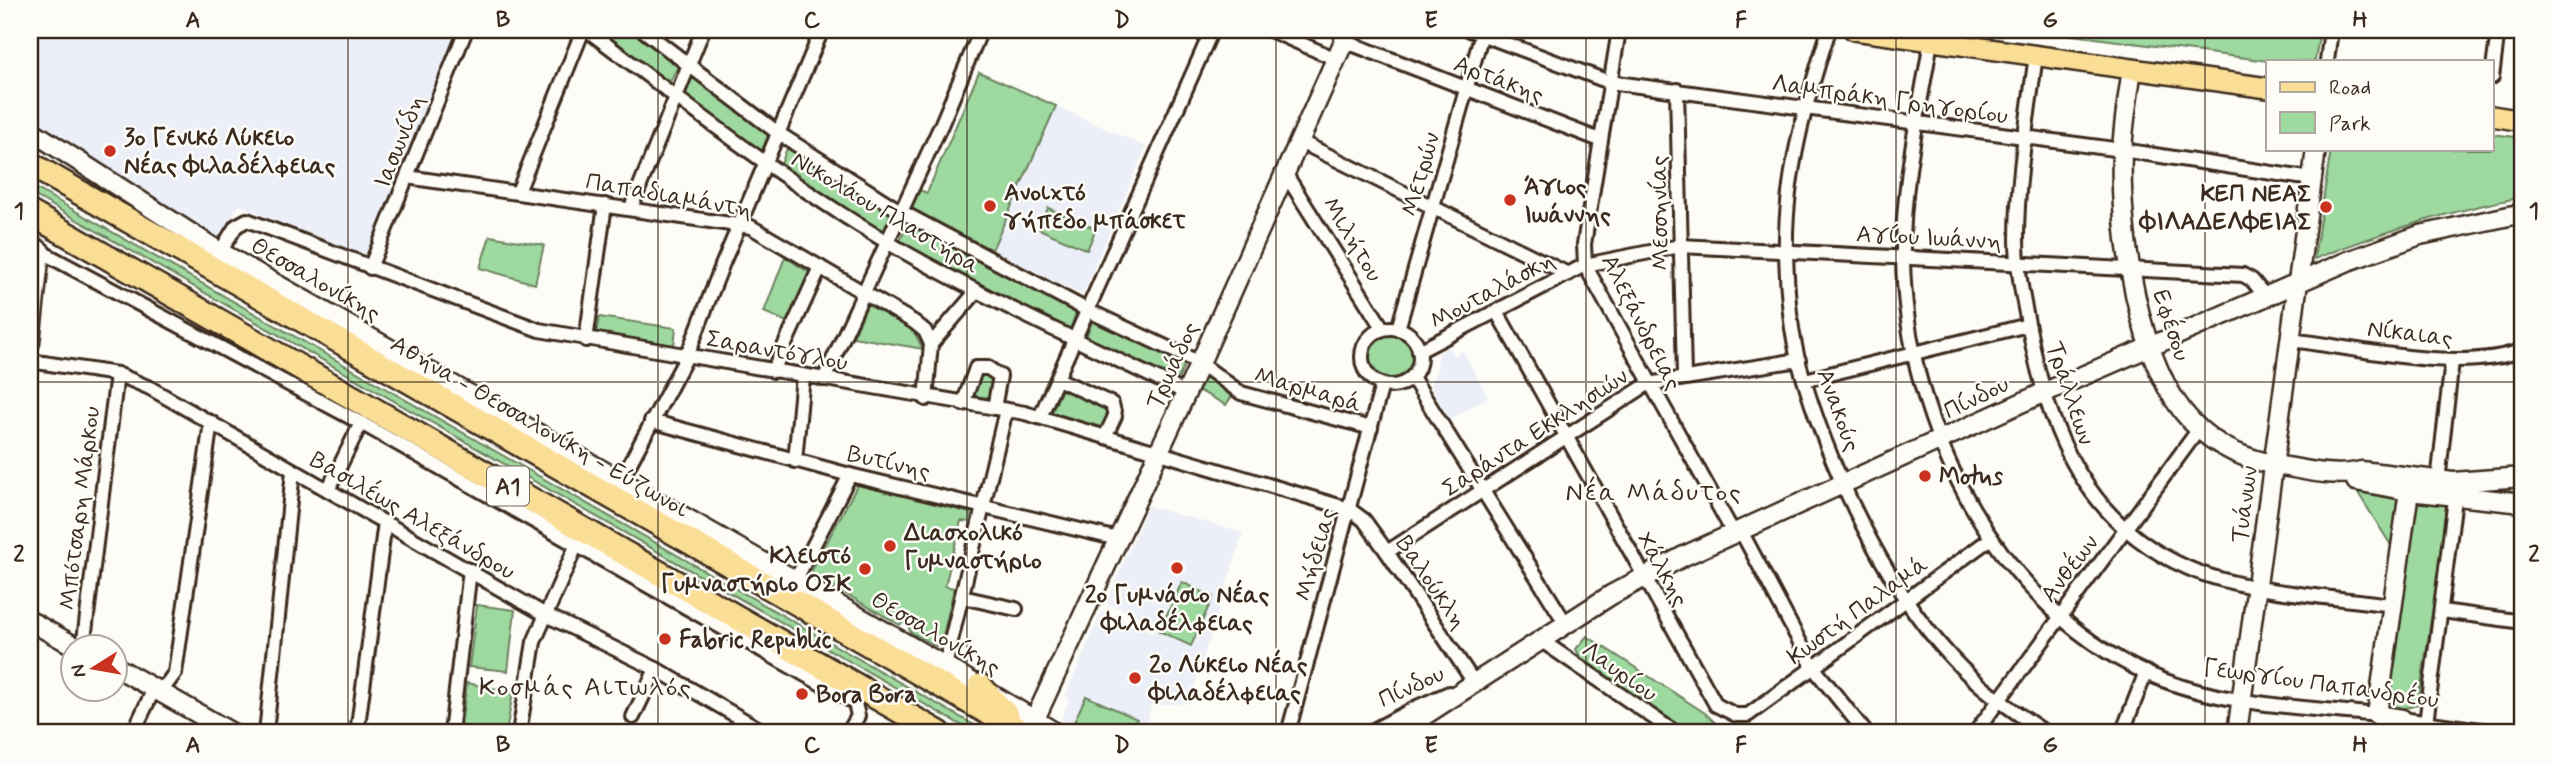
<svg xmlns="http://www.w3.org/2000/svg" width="2553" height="763" font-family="Mynerve,sans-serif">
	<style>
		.built { fill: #eceff7 }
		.green { fill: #9ed9a0; stroke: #6c825f; stroke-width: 2 }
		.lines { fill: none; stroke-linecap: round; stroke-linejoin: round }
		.street-casing { stroke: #3b2a1e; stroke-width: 18 }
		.secondary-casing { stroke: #3b2a1e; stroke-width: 23 }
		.primary-casing { stroke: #3b2a1e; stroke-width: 24 }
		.highway-casing { stroke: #3b2a1e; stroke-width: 28 }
		.street { stroke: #fdfcf7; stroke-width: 12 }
		.secondary { stroke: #fdfcf7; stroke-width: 18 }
		.primary { stroke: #fbde96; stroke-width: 19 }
		.highway { stroke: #fbde96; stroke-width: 23 }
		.grid { fill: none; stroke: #3b2a1e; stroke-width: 2; stroke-opacity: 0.55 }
		.poi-dot { fill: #c8321e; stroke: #fdfcf7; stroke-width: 2.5 }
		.labels { text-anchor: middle; stroke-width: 5; stroke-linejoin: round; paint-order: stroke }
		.shield { fill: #fdfcf7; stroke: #75695f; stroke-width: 2 }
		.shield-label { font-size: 23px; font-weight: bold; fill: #3b2a1e }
		.street-label { font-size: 24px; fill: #3b2a1e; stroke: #fdfcf7 }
		.poi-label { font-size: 24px; font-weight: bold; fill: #3b2a1e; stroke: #fdfcf7; text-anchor: start }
		.neighbourhood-label { font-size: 26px; letter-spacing: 2px; fill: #3b2a1e; stroke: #fdfcf7 }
		.neatline { fill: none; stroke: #3b2a1e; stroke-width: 2.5 }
		.grid-label { font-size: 23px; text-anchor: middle; font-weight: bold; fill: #3b2a1e }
	</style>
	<rect width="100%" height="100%" fill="#fdfcf7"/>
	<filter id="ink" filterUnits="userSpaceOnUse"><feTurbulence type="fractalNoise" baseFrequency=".0143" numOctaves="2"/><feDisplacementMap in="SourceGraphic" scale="14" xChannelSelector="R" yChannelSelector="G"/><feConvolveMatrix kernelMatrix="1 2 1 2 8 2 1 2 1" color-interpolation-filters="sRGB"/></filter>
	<g filter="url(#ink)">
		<g class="built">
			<polygon points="30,30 457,30 366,258 239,205 220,238 216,238 30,121"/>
			<polygon points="1056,106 1146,147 1082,295 992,250"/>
			<polygon points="1449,347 1454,356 1463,351 1488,397 1450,420 1430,386 1437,369 1438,353"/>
			<polygon points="1148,506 1243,533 1189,703 1150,706 1147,733 1078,733 1060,723 1069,699 1065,697 1102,611 1153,633 1157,624 1106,603"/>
		</g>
		<g class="green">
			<polygon points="598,30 632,30 678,66 669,84"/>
			<polygon points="2035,30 2034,30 2320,30 2315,61 2268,61"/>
			<polygon points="979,72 1056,106 992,250 909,208 917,189 927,193"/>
			<polygon points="693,76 769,133 762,151 685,96"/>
			<path d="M2492,134L2523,138V197C2451,210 2382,232 2314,259L2331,149H2492Z"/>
			<polygon points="788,146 891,214 884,233 781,164"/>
			<polygon points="30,185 988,733 975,733 30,193"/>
			<polygon points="1048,208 1096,229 1087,250 1039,229"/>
			<polygon points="909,222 1076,313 1069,332 899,242"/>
			<polygon points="490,236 544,245 535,284 480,268"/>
			<polygon points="785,257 810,273 789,323 764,312"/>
			<polygon points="868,303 912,328 923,349 853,337"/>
			<polygon points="599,317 676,328 674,345 596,333"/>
			<polygon points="1094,318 1186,362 1177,382 1085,339"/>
			<circle cx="1391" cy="359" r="24"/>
			<polygon points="1205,372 1234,393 1226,405 1198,390"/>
			<polygon points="978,374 996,377 990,398 973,396"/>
			<polygon points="1063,387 1109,409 1104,429 1052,412"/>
			<polygon points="858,484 970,513 971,522 961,521 945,586 954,588 941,644 936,646 910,632 908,625 902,622 900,625 813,575 812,570"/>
			<polygon points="2355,488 2399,496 2392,547"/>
			<path d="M2421,499L2449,505L2418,704C2407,709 2398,710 2388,701L2413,502Z"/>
			<polygon points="1182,582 1213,597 1191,646 1159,631"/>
			<polygon points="477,605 515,610 508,671 469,667"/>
			<polygon points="1587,636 1705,713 1726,733 1689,733 1582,662 1576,649"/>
			<polygon points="467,683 513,692 506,733 460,733"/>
			<polygon points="1086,696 1137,719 1131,733 1092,733 1073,724"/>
		</g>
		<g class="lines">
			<defs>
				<g id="street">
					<path d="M587,30C685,103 781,180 887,242C983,298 1086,344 1186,393"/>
					<polyline points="643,30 778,133 900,211 1087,310 1200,363 1241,393 1371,428"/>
					<polyline points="1270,30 1336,59"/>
					<polyline points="1470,30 1609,82 2122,150 2312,179"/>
					<polyline points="1619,30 1584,244 1585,265 1734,534"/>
					<path d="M1829,30C1806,101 1784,177 1786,253C1787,288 1790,329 1799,363C1827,462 1881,581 1951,657C1979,688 2012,710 2046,733"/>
					<polyline points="1344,41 1600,140"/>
					<path d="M1931,41C1919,112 1902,185 1903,257C1905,425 1999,616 2163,680C2229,706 2306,707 2377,715"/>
					<path d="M2036,55C2028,116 2017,178 2017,239C2017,270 2023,299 2029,328C2048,431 2086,524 2188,568C2245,593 2329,596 2391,605"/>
					<polyline points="2327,61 2331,30"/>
					<polyline points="2492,77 2498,30"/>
					<polyline points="1677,90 1684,376"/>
					<polyline points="1299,141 1568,274"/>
					<polyline points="1285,173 1383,329"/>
					<polyline points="407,177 751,227 914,322 925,331 931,344 977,291"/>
					<polyline points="518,192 583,30"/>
					<polyline points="631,208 703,30"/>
					<polyline points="40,251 361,423 855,703 858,716 848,733"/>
					<polyline points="220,252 236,226 247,220 539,330 1025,413 1349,509 1364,520 1387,552 1475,684 1469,686"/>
					<polyline points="370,268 466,30"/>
					<polyline points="1497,312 1716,705 1736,715 1748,715 1990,539"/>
					<circle cx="1391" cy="357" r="29"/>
					<polyline points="1398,329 1483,30"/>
					<polyline points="586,340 605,205"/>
					<path d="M2291,340C2359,348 2459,374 2523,350"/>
					<polyline points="1419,351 1585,265 1680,246 2243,275 2252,280 2265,296"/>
					<polyline points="30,361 117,374 150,388 544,614 656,669 766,733"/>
					<polyline points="773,371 820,267"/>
					<polyline points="1412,377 1566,624"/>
					<polyline points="824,379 942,123 981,30"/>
					<polyline points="1058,379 1112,404 1115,416 1105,437"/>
					<polyline points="1805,380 2028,325"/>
					<polyline points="926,399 931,344"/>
					<polyline points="963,404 976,368 988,368 1000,376 994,408"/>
					<polyline points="1040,417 1212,30"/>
					<polyline points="651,421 850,475 1118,539"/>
					<polyline points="795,461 803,376"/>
					<polyline points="621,480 687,356 723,263 822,30"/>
					<polyline points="2438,481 2452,361"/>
					<polyline points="328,490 361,423"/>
					<polyline points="1741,531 1813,667 1866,733"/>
					<polyline points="1387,552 1648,384 1799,360"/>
					<polyline points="795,581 850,475"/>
					<polyline points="962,597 1016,609"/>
					<polyline points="2442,611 2523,622"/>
					<polyline points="1542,641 1676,733"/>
					<polyline points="83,648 117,374"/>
					<polyline points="945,666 1006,410"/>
					<polyline points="633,717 656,669"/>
					<polyline points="2402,719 2502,733"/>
					<polyline points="2426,723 2456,491"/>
					<polyline points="133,733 153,691 166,685 175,673 211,422"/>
					<polyline points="266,733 293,471"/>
					<polyline points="357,733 385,522"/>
					<polyline points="451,733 470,570"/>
					<polyline points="519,733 534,642 577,544"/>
					<polyline points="1288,733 1382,385"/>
					<polyline points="1368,733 1417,707 1449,693"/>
					<polyline points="1975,733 2199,429"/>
					<polyline points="2122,733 2146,672"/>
				</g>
				<g id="secondary">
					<path d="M2132,69C2128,97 2123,125 2122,153C2119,230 2137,365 2192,422C2217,448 2247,460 2282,466C2306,470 2336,478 2361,471L2453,482L2523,477"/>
					<polyline points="30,130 220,252 945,666 1056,733"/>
					<polyline points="30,244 40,251 30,342"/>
					<polyline points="2356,481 2409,491 2523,503"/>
					<polyline points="30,621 78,648"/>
					<polyline points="116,667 232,733"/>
					<polyline points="1035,719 1200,363 1349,30"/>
					<polyline points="1397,733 1611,595 1684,556 2043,393 2348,261 2420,235 2523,213"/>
					<polyline points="2237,733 2316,149"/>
					<polyline points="2400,733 2402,719 2377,715 2409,491 2415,479"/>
				</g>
				<g id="primary">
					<polyline points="1854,30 2268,88"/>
					<polyline points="2492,116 2523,121"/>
				</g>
				<g id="highway">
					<polyline points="30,164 1024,733"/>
					<polyline points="30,213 939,733"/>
					<polyline points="980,686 1007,716"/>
				</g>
			</defs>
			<use href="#street" class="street-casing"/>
			<use href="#secondary" class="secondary-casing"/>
			<use href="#primary" class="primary-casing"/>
			<use href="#highway" class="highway-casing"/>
			<use href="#street" class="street"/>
			<use href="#secondary" class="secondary"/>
			<use href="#primary" class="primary"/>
			<use href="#highway" class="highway"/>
		</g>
	</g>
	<path class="grid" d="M348,30V733M658,30V733M967,30V733M1276,30V733M1586,30V733M1896,30V733M2205,30V733M30,382H2523"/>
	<g class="poi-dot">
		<circle cx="110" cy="151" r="7"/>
		<circle cx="1510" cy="200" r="7"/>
		<circle cx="990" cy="206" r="7"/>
		<circle cx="2326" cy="207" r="7"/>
		<circle cx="1925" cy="476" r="7"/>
		<circle cx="890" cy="546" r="7"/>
		<circle cx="1177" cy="568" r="7"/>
		<circle cx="865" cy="569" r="7"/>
		<circle cx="665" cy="639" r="7"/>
		<circle cx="1135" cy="678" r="7"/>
		<circle cx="802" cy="694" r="7"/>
	</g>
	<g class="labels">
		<rect class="shield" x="487" y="466.5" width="42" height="39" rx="5"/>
		<g class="shield-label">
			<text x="508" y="494">Α1</text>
		</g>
		<g class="street-label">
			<text transform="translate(1499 79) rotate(21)" y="8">Αρτάκης</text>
			<text transform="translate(1890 99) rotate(8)" y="8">Λαμπράκη Γρηγορίου</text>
			<text transform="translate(399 141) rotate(-68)" y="8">Ιασωνίδη</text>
			<text transform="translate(1420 174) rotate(-74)" y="8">Μετρών</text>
			<text transform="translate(669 195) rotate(10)" y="8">Παπαδιαμάντη</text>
			<text transform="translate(886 212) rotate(31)" y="8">Νικολάου Πλαστήρα</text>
			<text transform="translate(1659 213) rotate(-91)" y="8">Μεσσηνίας</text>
			<text transform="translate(1929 237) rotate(3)" y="8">Αγίου Ιωάννη</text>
			<text transform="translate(1353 239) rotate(59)" y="8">Μιλήτου</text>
			<text transform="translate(316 279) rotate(30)" y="8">Θεσσαλονίκης</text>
			<text transform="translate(1492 290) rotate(-28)" y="8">Μουταλάσκη</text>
			<text transform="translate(1642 322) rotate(63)" y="8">Αλεξάνδρειας</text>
			<text transform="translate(2172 325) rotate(72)" y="8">Εφέσου</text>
			<text transform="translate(2410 333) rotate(7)" y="8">Νίκαιας</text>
			<text transform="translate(777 350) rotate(10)" y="8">Σαραντόγλου</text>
			<text transform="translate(1172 365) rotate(-65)" y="8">Τρωάδος</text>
			<text transform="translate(1308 389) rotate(16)" y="8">Μαρμαρά</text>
			<text transform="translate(2071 393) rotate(72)" y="8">Τράλλεων</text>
			<text transform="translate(1976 397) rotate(-26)" y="8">Πίνδου</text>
			<text transform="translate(1839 410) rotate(70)" y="8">Ανακούς</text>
			<text transform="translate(540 426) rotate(30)" y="8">Αθήνα - Θεσσαλονίκη - Εύζωνοι</text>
			<text transform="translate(1535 432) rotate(-33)" y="8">Σαράντα Εκκλησιών</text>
			<text transform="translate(889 462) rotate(13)" y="8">Βυτίνης</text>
			<text transform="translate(2244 504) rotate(-82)" y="8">Τυάνων</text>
			<text transform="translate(79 508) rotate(-83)" y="8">Μπότσαρη Μάρκου</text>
			<text transform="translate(413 515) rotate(30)" y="8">Βασιλέως Αλεξάνδρου</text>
			<text transform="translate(1315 554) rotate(-74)" y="8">Μήδειας</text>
			<text transform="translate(2069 568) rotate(-52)" y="8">Ανθέων</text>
			<text transform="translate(1663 569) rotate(61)" y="8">Χάλκης</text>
			<text transform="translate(1432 582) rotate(56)" y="8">Βαλούκλη</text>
			<text transform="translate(1857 610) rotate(-36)" y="8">Κωστή Παλαμά</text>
			<text transform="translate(936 633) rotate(30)" y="8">Θεσσαλονίκης</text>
			<text transform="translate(1620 671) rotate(35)" y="8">Λαυρίου</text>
			<text transform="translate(2321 683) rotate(8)" y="8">Γεωργίου Παπανδρέου</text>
			<text transform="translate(1411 686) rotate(-25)" y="8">Πίνδου</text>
		</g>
		<g class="poi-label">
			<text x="124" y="145">3ο Γενικό Λύκειο<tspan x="124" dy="28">Νέας Φιλαδέλφειας</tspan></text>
			<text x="1524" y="194">Άγιος<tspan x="1524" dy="28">Ιωάννης</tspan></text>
			<text x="1004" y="200">Ανοιχτό<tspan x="1004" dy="28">γήπεδο μπάσκετ</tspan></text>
			<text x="2312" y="201" text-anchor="end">ΚΕΠ ΝΕΑΣ<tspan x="2312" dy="28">ΦΙΛΑΔΕΛΦΕΙΑΣ</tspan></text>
			<text x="1939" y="484">Motus</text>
			<text x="904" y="540">Διασχολικό<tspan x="904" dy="28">Γυμναστήριο</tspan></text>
			<text x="851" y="563" text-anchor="end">Κλειστό<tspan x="851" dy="28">Γυμναστήριο ΟΣΚ</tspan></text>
			<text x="1177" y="602" text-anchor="middle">2ο Γυμνάσιο Νέας<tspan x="1177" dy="28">Φιλαδέλφειας</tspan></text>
			<text x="679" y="647">Fabric Republic</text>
			<text x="1149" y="672">2ο Λύκειο Νέας<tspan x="1149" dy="28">Φιλαδέλφειας</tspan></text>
			<text x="816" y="702">Bora Bora</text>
		</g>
		<g class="neighbourhood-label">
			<text x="1654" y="500">Νέα Μάδυτος</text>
			<text x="586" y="695">Κοσμάς Αιτωλός</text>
		</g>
	</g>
	<rect width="2553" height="763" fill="none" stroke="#fdfcf7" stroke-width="77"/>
	<rect x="2266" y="60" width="228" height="91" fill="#fdfcf7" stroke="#afa8a0" stroke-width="2"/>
	<rect x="2280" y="82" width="35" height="10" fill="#fbde96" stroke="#afa8a0" stroke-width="2"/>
	<text x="2329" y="94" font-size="21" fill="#3b2a1e">Road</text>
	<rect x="2280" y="112" width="35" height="21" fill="#9ed9a0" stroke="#afa8a0" stroke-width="2"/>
	<text x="2329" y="130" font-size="21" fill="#3b2a1e">Park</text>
	<g transform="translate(94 668) rotate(259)"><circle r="33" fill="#fdfcf7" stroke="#afa8a0" stroke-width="2"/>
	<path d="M0-5L12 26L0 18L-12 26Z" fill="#c8321e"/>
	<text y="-10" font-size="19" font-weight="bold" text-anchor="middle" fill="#3b2a1e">N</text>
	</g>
	<rect x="38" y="38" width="2476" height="686" class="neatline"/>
	<g class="grid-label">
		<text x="193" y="27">A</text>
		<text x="503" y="27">B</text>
		<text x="812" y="27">C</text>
		<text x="1122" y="27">D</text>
		<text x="1431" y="27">E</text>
		<text x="1741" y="27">F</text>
		<text x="2050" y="27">G</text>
		<text x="2360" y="27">H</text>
		<text x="19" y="218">1</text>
		<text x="2534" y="218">1</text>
		<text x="19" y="561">2</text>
		<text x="2534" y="561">2</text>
		<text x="193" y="752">A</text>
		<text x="503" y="752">B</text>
		<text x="812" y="752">C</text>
		<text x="1122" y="752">D</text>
		<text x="1431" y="752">E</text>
		<text x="1741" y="752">F</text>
		<text x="2050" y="752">G</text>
		<text x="2360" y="752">H</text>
	</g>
</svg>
